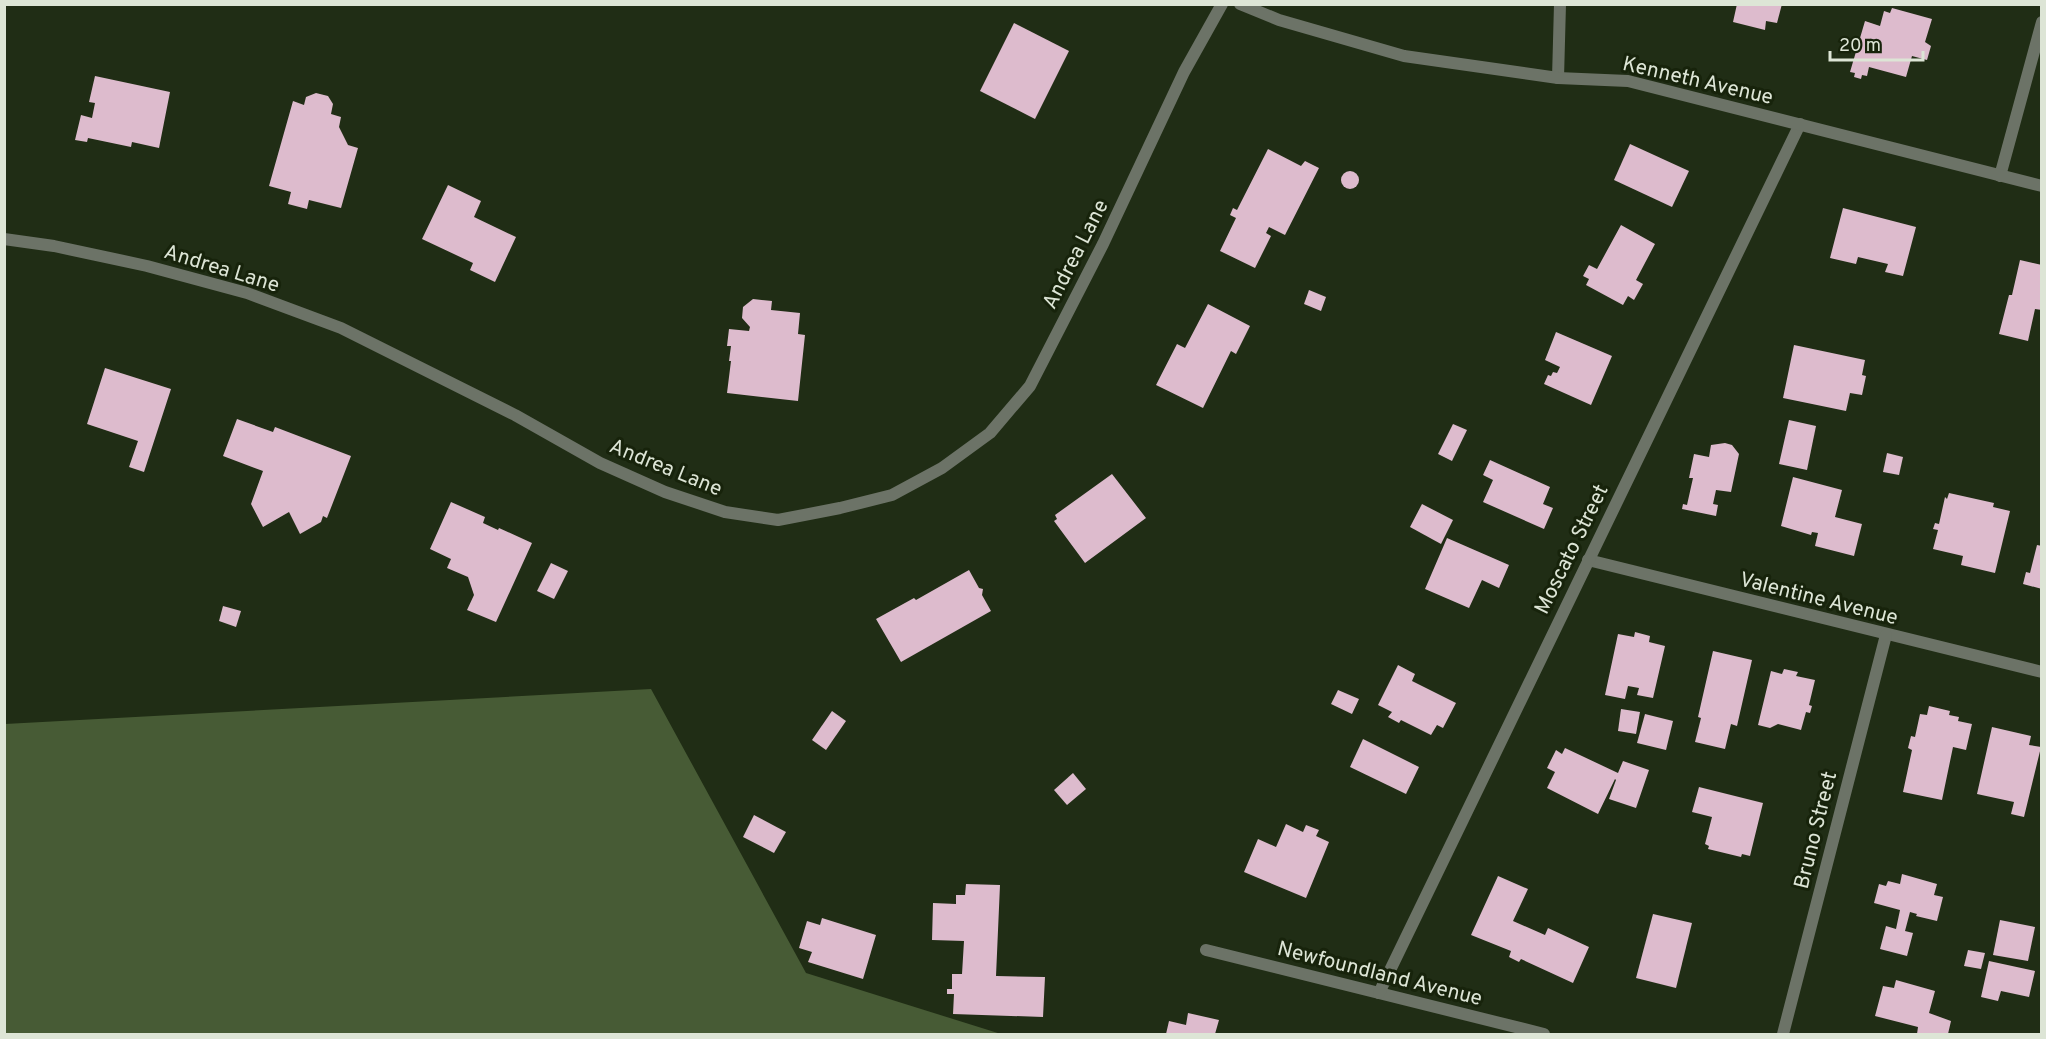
<svg xmlns="http://www.w3.org/2000/svg" width="2046" height="1039" font-family="Overpass,sans-serif">
	<style>
		.forest { fill: #475b35 }
		.building { fill: #ddbbcd }
		.lines { fill: none; stroke-linecap: round; stroke-linejoin: round }
		.service { stroke: #6c7367; stroke-width: 12 }
		.minor { stroke: #6c7367; stroke-width: 12 }
		.tertiary { stroke: #6c7367; stroke-width: 12 }
		.labels { text-anchor: middle; stroke-width: 6; stroke-linejoin: round; paint-order: stroke }
		.street-label { font-size: 21px; fill: #dde5d6; stroke: #17230b }
	</style>
	<rect width="100%" height="100%" fill="#202d15"/>
	<polygon class="forest" points="651,689 806,973 1001,1034 5,1034 5,724"/>
	<g class="building">
		<polygon points="1737,4 1782,4 1777,23 1766,21 1765,30 1733,22"/>
		<polygon points="1892,8 1932,19 1925,42 1931,46 1927,60 1912,56 1906,77 1869,67 1867,76 1862,75 1861,79 1854,77 1855,73 1850,72 1865,21 1880,26 1884,11 1890,13"/>
		<polygon points="1014,23 1069,51 1035,119 980,91"/>
		<polygon points="95,76 170,92 159,148 132,142 131,147 88,138 87,142 75,140 81,115 92,118 95,103 89,102"/>
		<polygon points="316,93 328,96 333,104 331,114 341,117 339,127 348,145 358,148 341,208 309,200 307,209 288,204 291,192 269,186 293,101 304,105 306,97"/>
		<polygon points="1630,144 1689,171 1672,207 1614,180"/>
		<polygon points="1268,149 1301,166 1305,161 1319,168 1285,235 1269,227 1266,233 1271,236 1255,268 1220,251 1236,218 1230,215 1233,208 1237,210"/>
		<circle cx="1350" cy="180" r="9"/>
		<polygon points="448,185 481,201 474,217 516,237 495,282 470,270 473,263 422,239"/>
		<polygon points="1843,208 1916,227 1903,276 1885,272 1888,264 1858,257 1856,264 1830,258"/>
		<polygon points="1621,225 1655,244 1636,280 1643,284 1634,300 1628,296 1623,305 1586,285 1589,279 1583,276 1589,265 1597,269"/>
		<polygon points="2020,260 2042,265 2042,310 2035,309 2028,341 1999,334 2009,295 2012,295"/>
		<polygon points="1309,290 1326,297 1321,311 1304,304"/>
		<polygon points="753,299 772,301 771,310 800,313 798,334 805,335 798,401 727,393 731,361 729,361 731,346 727,346 729,329 749,331 750,327 742,318 743,307"/>
		<polygon points="1208,304 1250,326 1236,354 1231,351 1203,408 1156,385 1177,344 1185,348"/>
		<polygon points="1556,332 1612,356 1591,405 1544,384 1548,375 1551,376 1553,372 1557,373 1560,367 1545,360"/>
		<polygon points="1794,345 1865,360 1862,375 1866,376 1862,395 1850,393 1846,411 1783,398"/>
		<polygon points="105,368 171,389 144,472 129,467 138,441 87,424"/>
		<polygon points="237,419 273,432 275,427 351,456 327,518 323,516 321,522 300,534 289,512 263,527 251,504 263,471 223,456"/>
		<polygon points="1789,420 1816,426 1807,470 1779,464"/>
		<polygon points="1453,424 1467,430 1452,461 1438,454"/>
		<polygon points="1725,443 1732,445 1739,454 1731,492 1716,490 1713,504 1718,505 1716,516 1682,509 1683,504 1687,505 1693,478 1689,478 1694,454 1709,457 1711,445"/>
		<polygon points="1887,453 1903,457 1899,475 1883,472"/>
		<polygon points="1490,460 1550,487 1543,504 1553,508 1544,529 1483,502 1493,480 1483,475"/>
		<polygon points="1112,474 1146,518 1085,563 1054,521 1057,519 1055,515"/>
		<polygon points="1793,477 1842,490 1835,517 1862,524 1854,556 1815,546 1818,533 1812,532 1811,535 1781,526"/>
		<polygon points="1949,493 1994,503 1993,507 2010,511 1995,573 1961,565 1963,556 1933,549 1938,530 1933,529 1935,523 1939,524 1945,497 1947,499"/>
		<polygon points="451,502 485,517 483,523 498,530 499,528 532,543 496,622 467,610 474,595 468,577 447,568 451,559 430,549"/>
		<polygon points="1422,504 1453,520 1441,544 1410,527"/>
		<polygon points="1447,538 1509,565 1499,588 1482,580 1469,608 1425,589"/>
		<polygon points="2037,545 2042,546 2042,589 2023,584 2026,572 2030,573"/>
		<polygon points="551,563 568,571 554,599 537,591"/>
		<polygon points="969,570 979,588 983,589 982,595 991,611 901,662 876,619 914,598 916,600"/>
		<polygon points="223,606 241,611 236,627 219,621"/>
		<polygon points="1635,632 1650,636 1649,642 1665,646 1653,698 1637,695 1639,688 1628,686 1625,699 1605,695 1618,634 1634,637"/>
		<polygon points="1713,651 1752,660 1737,726 1731,724 1725,749 1695,742 1701,718 1698,717"/>
		<polygon points="1398,665 1415,674 1412,681 1456,703 1443,728 1437,725 1431,735 1401,720 1399,723 1388,717 1392,712 1378,705"/>
		<polygon points="1784,669 1798,672 1796,676 1815,680 1809,705 1812,706 1810,713 1806,712 1801,730 1778,724 1770,728 1758,725 1771,671 1782,674"/>
		<polygon points="1338,690 1359,699 1352,714 1331,704"/>
		<polygon points="1929,706 1950,711 1949,715 1959,717 1958,721 1972,724 1966,750 1953,747 1942,800 1903,792 1912,750 1908,748 1911,736 1915,737 1920,714 1927,715"/>
		<polygon points="1621,709 1640,712 1636,734 1618,731"/>
		<polygon points="832,711 846,721 826,750 812,740"/>
		<polygon points="1645,714 1673,721 1666,750 1637,743"/>
		<polygon points="1992,727 2031,736 2029,745 2041,747 2024,817 2011,814 2014,802 1977,794"/>
		<polygon points="1363,739 1419,767 1406,794 1350,767"/>
		<polygon points="1565,748 1618,773 1623,761 1649,770 1636,808 1609,799 1616,780 1615,779 1598,814 1547,788 1555,772 1547,768 1556,750 1562,754"/>
		<polygon points="1073,773 1086,789 1067,805 1054,790"/>
		<polygon points="1699,787 1763,803 1750,856 1742,854 1741,857 1708,849 1709,846 1705,844 1712,817 1692,812"/>
		<polygon points="754,815 786,832 774,853 743,837"/>
		<polygon points="1286,824 1303,832 1306,825 1319,830 1316,836 1329,842 1306,898 1244,872 1258,839 1276,847"/>
		<polygon points="1902,874 1937,884 1934,895 1943,897 1937,921 1916,916 1917,914 1910,912 1905,931 1913,933 1907,956 1880,949 1886,926 1896,929 1900,910 1874,903 1879,884 1886,886 1888,881 1900,884"/>
		<polygon points="1498,876 1528,889 1513,921 1545,935 1548,928 1589,947 1573,983 1521,959 1519,962 1509,957 1511,951 1471,935"/>
		<polygon points="966,884 1000,885 996,976 1045,977 1043,1017 953,1014 954,994 947,994 947,989 952,989 952,974 962,974 964,941 932,940 933,903 956,904 956,895 965,895"/>
		<polygon points="1653,914 1692,923 1676,988 1636,978"/>
		<polygon points="822,918 876,935 863,979 808,962 812,952 799,948 807,921 820,925"/>
		<polygon points="2000,920 2035,927 2028,961 1993,955"/>
		<polygon points="1968,950 1985,953 1981,969 1964,966"/>
		<polygon points="1989,961 2035,971 2029,997 2001,991 1998,1001 1981,997"/>
		<polygon points="1896,980 1935,991 1929,1013 1951,1021 1948,1034 1917,1034 1918,1027 1875,1016 1883,986 1894,988"/>
		<polygon points="1188,1013 1219,1020 1215,1034 1166,1034 1169,1021 1186,1025"/>
	</g>
	<g class="lines">
		<polyline class="service" points="1558,78 1560,4"/>
		<g class="minor">
			<polyline points="2000,176 2042,22"/>
			<polyline points="4,239 54,246 147,266 247,293 341,328 515,415 600,463 665,492 725,512 778,520 840,508 892,495 942,468 990,433 1030,386 1103,244 1184,72 1222,4"/>
			<polyline points="1588,560 2042,672"/>
			<polyline points="1206,950 1544,1034"/>
			<polyline points="1379,993 1800,124"/>
			<polyline points="1783,1034 1886,635"/>
		</g>
		<polyline class="tertiary" points="1240,4 1279,20 1404,56 1558,78 1628,81 2042,186"/>
	</g>
	<g class="labels">
		<g class="street-label">
			<text transform="translate(1698 80) rotate(13)" y="7">Kenneth Avenue</text>
			<text transform="translate(1075 254) rotate(-63)" y="7">Andrea Lane</text>
			<text transform="translate(222 268) rotate(17)" y="7">Andrea Lane</text>
			<text transform="translate(666 467) rotate(22)" y="7">Andrea Lane</text>
			<text transform="translate(1571 549) rotate(-64)" y="7">Moscato Street</text>
			<text transform="translate(1819 598) rotate(14)" y="7">Valentine Avenue</text>
			<text transform="translate(1815 830) rotate(-76)" y="7">Bruno Street</text>
			<text transform="translate(1380 973) rotate(14)" y="7">Newfoundland Avenue</text>
		</g>
	</g>
	<rect width="2046" height="1039" fill="none" stroke="#dde5d6" stroke-width="12"/>
	<path d="M1830 51v9h93v-9" fill="none" stroke="#dde5d6" stroke-width="3"/>
	<text x="1839" y="51" font-size="18" fill="#dde5d6" stroke="#17230b" stroke-width="4.5" paint-order="stroke">20 m</text>
</svg>
